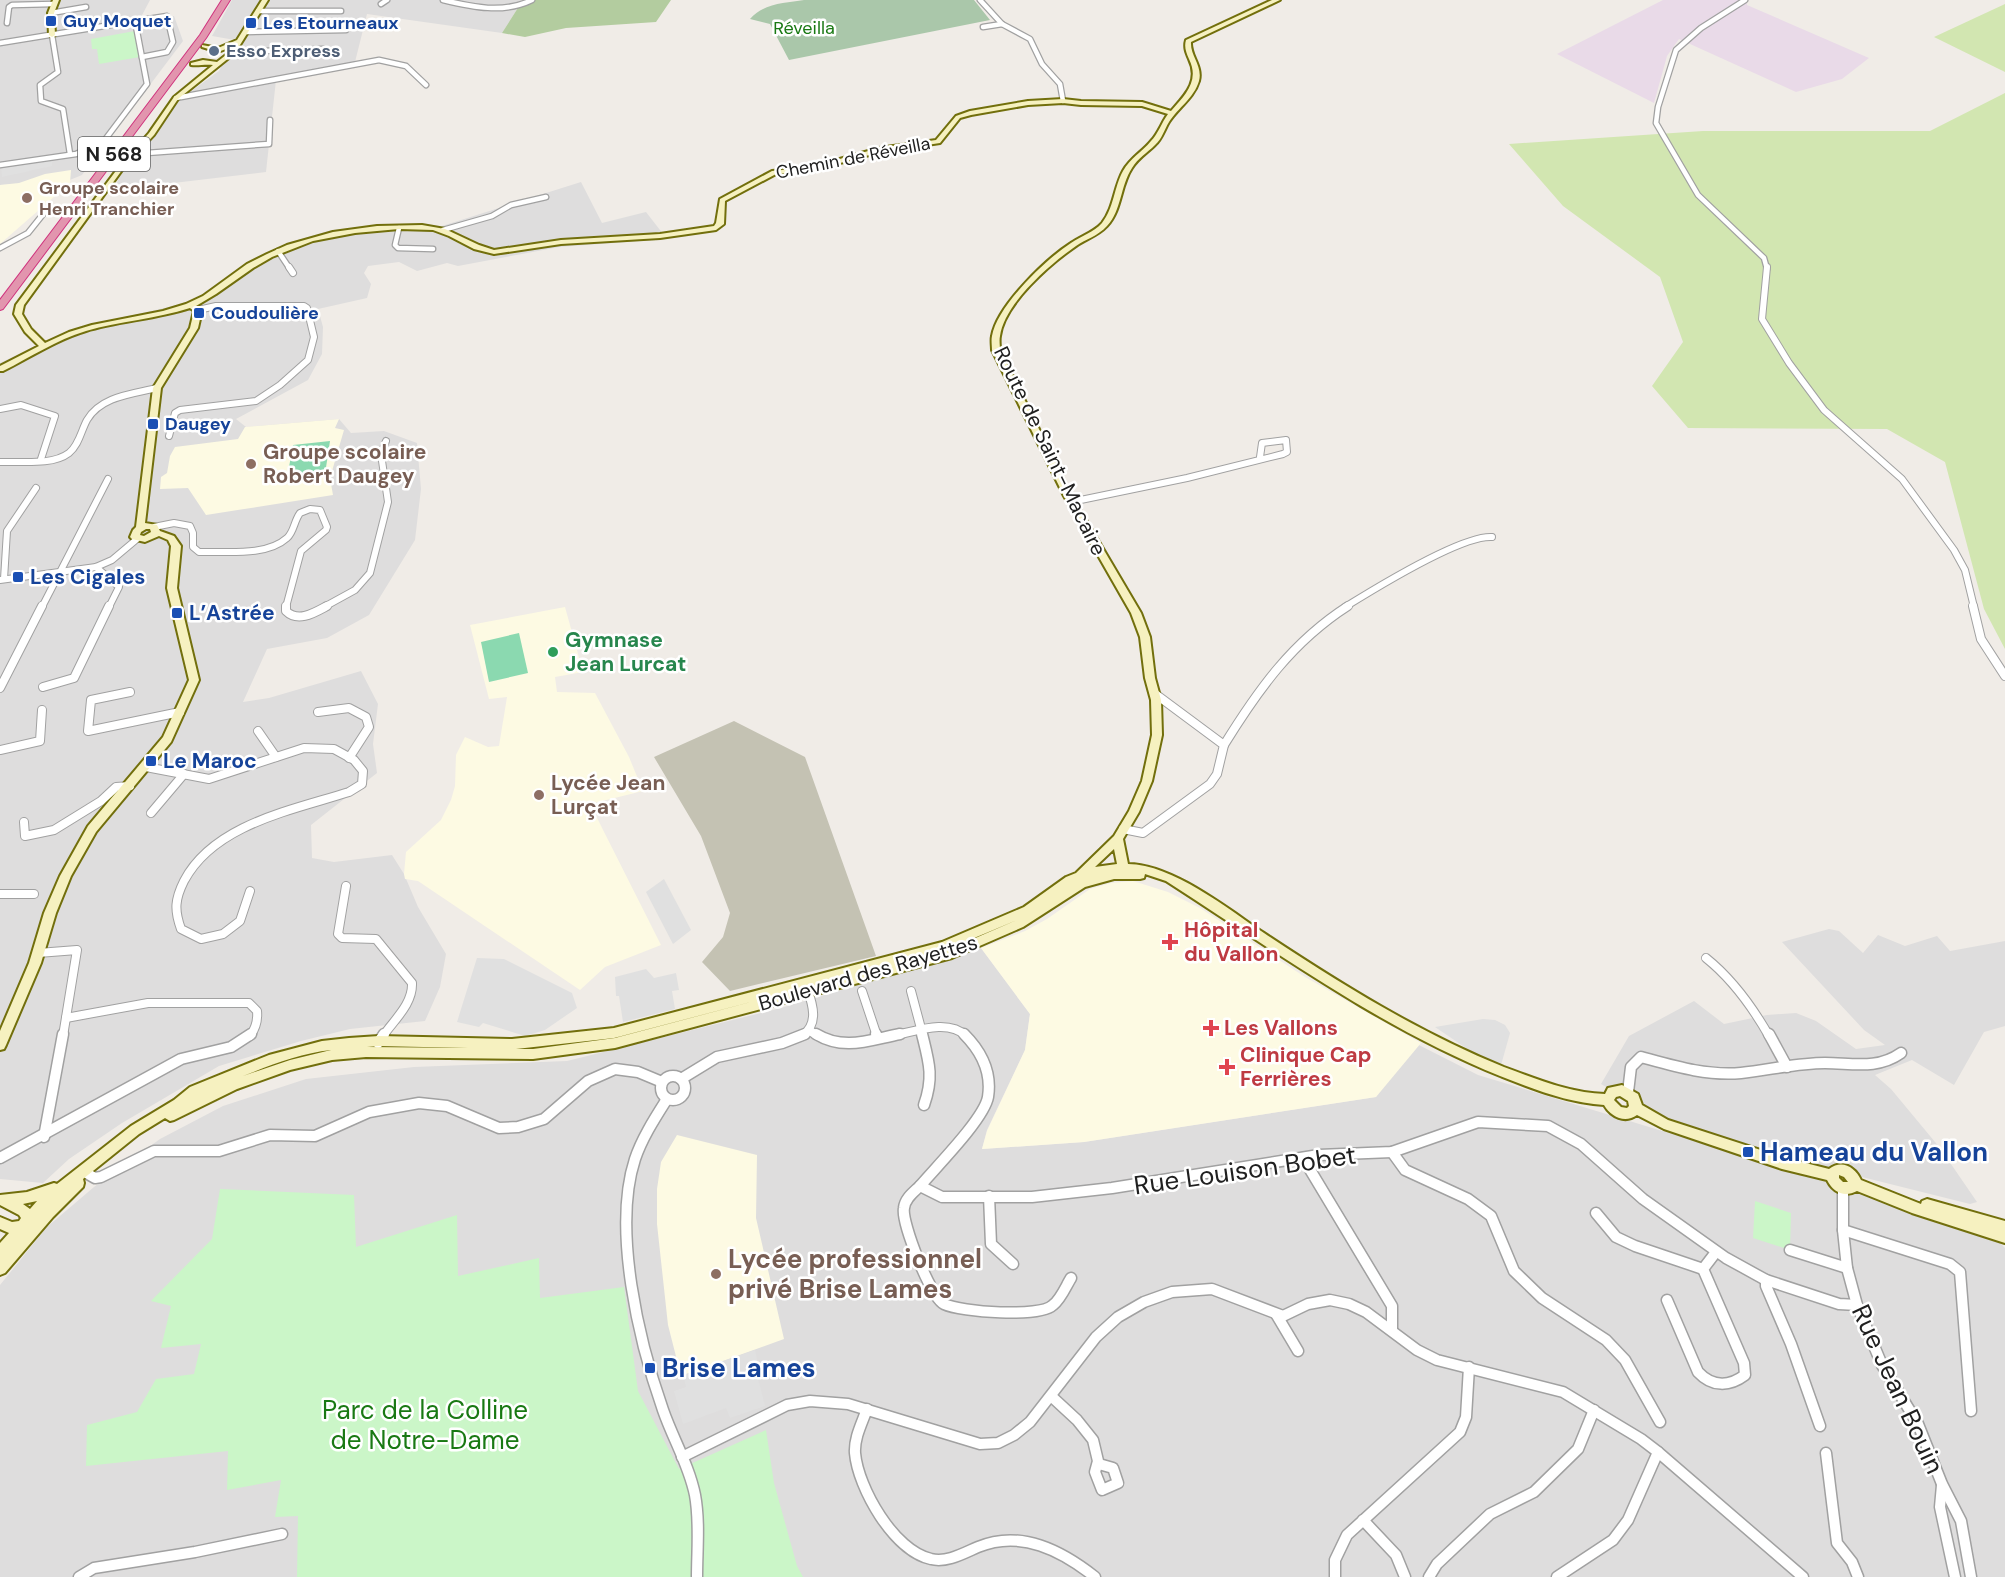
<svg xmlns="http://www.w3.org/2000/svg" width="2005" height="1577" font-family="'DM Sans',sans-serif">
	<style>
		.residential { fill: #dedddd }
		.industrial { fill: #e9dae8 }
		.education { fill: #fdfae3 }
		.construction { fill: #c4c2b3 }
		.grass { fill: #d2e6b1 }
		.forest { fill: #b3cc9f }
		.cemetery { fill: #aac7aa }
		.park { fill: #cbf6c8 }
		.pitch { fill: #8bd9b0 }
		.parking { fill: #e0e0e0 }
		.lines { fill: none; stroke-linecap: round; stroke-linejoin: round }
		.street-far3-casing { stroke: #a1a1a1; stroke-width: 7 }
		.street-far2-casing { stroke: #a1a1a1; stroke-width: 8 }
		.street-far1-casing { stroke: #a1a1a1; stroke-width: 10 }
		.street-casing { stroke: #a1a1a1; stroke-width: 13 }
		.secondary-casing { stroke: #726f0c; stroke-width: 4 }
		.highway-casing { stroke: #d0337e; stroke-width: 2 }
		.street-far3 { stroke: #fff; stroke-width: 4.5 }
		.street-far2 { stroke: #fff; stroke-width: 6 }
		.street-far1 { stroke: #fff; stroke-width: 8 }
		.street { stroke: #fff; stroke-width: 10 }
		.secondary { fill: #f6f1c0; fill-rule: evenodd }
		.highway { fill: #e295ae; fill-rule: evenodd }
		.transit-dot { fill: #1a4fb4; stroke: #fff; stroke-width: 2 }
		.service-dot { fill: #5c6f8a; stroke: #fff; stroke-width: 2 }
		.education-dot { fill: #8d6e63; stroke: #fff; stroke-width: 2 }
		.leisure-dot { fill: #2e9e5b; stroke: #fff; stroke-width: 2 }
		.health-dot { fill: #e0444e; stroke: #fff; stroke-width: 2 }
		.labels { text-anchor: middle; stroke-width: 5; stroke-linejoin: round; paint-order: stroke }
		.far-transit-label { font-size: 18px; font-weight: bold; fill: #164399; stroke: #fff; text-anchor: start }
		.far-park-label { font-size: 18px; fill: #197913; stroke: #fff }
		.far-service-label { font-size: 18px; font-weight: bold; fill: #4e5e75; stroke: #fff; text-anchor: start }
		.far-street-label { font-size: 18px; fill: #202020; stroke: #fff }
		.far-education-label { font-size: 18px; font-weight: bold; fill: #785e54; stroke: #fff; text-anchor: start }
		.shield { fill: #fff; stroke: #636363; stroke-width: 1.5 }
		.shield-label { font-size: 20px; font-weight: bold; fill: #202020 }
		.street-label { font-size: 21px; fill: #202020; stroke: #fff }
		.education-label { font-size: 21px; font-weight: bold; fill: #785e54; stroke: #fff; text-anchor: start }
		.transit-label { font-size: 21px; font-weight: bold; fill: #164399; stroke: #fff; text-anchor: start }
		.leisure-label { font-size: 21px; font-weight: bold; fill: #27864d; stroke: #fff; text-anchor: start }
		.health-label { font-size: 21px; font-weight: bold; fill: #be3a42; stroke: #fff; text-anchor: start }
		.near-transit-label { font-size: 26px; font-weight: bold; fill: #164399; stroke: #fff; text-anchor: start }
		.near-street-label { font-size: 26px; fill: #202020; stroke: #fff }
		.near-education-label { font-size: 26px; font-weight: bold; fill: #785e54; stroke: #fff; text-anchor: start }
		.near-park-label { font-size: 26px; fill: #197913; stroke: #fff }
	</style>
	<rect width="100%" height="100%" fill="#f0ece7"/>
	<g class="residential">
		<polygon points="0,0 150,0 140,19 174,16 183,41 82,175 55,186 39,183 0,185"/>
		<polygon points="232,0 523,0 502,33 367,14 354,66 276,80 266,172 114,190 122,171 154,137 179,100 219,71 235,40 212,36"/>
		<polygon points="581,182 602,223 646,212 667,239 559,247 458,266 447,263 417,271 399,262 368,266 364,273 371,284 367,298 318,309 323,327 322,354 308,380 236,419 246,427 339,419 351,433 384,431 417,443 421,489 415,540 369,615 327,638 267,649 243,702 269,698 361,671 378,704 373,744 377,773 311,825 312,858 334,862 392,855 404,874 418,907 446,954 440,987 425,1021 350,1029 301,1041 219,1066 122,1123 69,1159 43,1183 0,1179 0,363 58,336 94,324 195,301 206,291 252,262 288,243 332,230 386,225 442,226"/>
		<polygon points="1829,929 1839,931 1863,953 1878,935 1905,946 1937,936 1950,951 2005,941 2005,1026 1984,1032 1954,1085 1912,1060 1875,1075 1891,1089 1940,1148 1977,1202 1970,1204 1790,1159 1663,1120 1601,1084 1629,1036 1694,1001 1724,1024 1767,1015 1796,1013 1816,1021 1856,1049 1885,1045 1864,1030 1782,942"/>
		<polygon points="981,948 1030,1014 1025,1050 987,1130 982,1149 1084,1142 1376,1097 1407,1039 1478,1075 1810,1176 1997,1240 2005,1248 2005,1577 0,1577 0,1285 47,1227 94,1187 160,1139 223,1106 306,1079 414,1067 567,1061 781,1008"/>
	</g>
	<polygon class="industrial" points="1663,0 1747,0 1747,5 1869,58 1842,79 1796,92 1679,39 1667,56 1654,103 1557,54"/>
	<g class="education">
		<polygon points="71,170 70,183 0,244 0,185 19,183 45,174"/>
		<polygon points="339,419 335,428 344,430 330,478 333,495 206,515 188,488 160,489 161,477 167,473 170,456 175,447 238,439 245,427"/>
		<polygon points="565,607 583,672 555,677 557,692 595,693 629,757 643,791 590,804 661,945 605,967 580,990 418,881 405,879 404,874 406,852 441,820 451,800 455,786 456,755 465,737 488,747 499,746 507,697 489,699 470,625"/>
		<polygon points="1133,881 1168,892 1200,908 1305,977 1421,1043 1376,1097 1084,1142 982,1149 987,1131 1025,1050 1030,1014 981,948 1025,931 1047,919 1090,889 1111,883"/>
		<polygon points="677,1135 757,1155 756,1218 784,1339 681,1376 668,1325 657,1224 657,1189 661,1162"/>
	</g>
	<polygon class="construction" points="734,721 805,757 876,956 730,991 702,962 723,937 730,913 701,836 654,757"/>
	<g class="grass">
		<polygon points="2005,4 2005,72 1934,37"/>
		<polygon points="2005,93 2005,649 1984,609 1945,462 1887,429 1688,428 1652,386 1683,342 1660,277 1563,206 1509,144 1703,131 1930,131"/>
	</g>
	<polygon class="forest" points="523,0 671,0 656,22 566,28 525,37 502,33"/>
	<path class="cemetery" d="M804,0H974L990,20L789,60L770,24L750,19C763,3 786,3 804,0Z"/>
	<g class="park">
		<polygon points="135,31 140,57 99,64 97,49 92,49 91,39"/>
		<polygon points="220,1189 354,1195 356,1247 457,1215 458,1276 539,1258 540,1298 624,1287 638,1391 679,1469 766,1430 774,1483 797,1566 803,1577 297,1577 298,1516 275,1517 281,1480 227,1490 228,1451 86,1466 87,1425 137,1412 156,1379 194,1374 201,1344 161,1348 171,1306 151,1301 212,1239"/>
		<polygon points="1755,1201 1791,1213 1790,1250 1753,1238"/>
	</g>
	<g class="pitch">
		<polygon points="330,441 325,474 287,478 293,445"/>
		<polygon points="519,633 528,673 489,682 481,642"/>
	</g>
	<g class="parking">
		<polygon points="52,159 52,166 2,177 1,168"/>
		<polygon points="664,879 691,930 673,944 646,892"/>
		<polygon points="477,958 504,959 572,993 577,1008 545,1030 525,1036 483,1023 479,1027 457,1022"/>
		<polygon points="646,969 654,978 676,973 679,990 672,991 675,1009 623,1022 619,996 616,996 615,977"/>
		<polygon points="1483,1019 1495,1020 1505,1025 1510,1033 1501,1065 1472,1052 1435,1027"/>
		<polygon points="755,1350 758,1365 755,1367 765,1406 730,1418 726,1408 683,1424 674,1391 686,1387 683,1375"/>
	</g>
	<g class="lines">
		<defs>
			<g id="street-far3">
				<path d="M443,0C473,7 503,14 532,0"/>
				<polyline points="980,0 1002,24 1030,39 1042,64 1060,84 1063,101"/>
				<polyline points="1745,0 1701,28 1676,50 1658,107 1656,123 1698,195 1764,258 1767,269"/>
				<polyline points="381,4 387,0"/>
				<polyline points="258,11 341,11"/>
				<polyline points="51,13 86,7"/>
				<polyline points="135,21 167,16 173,42 167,52 142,57"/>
				<polyline points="7,23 9,7 12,5 53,4"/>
				<polyline points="983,27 1002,24"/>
				<polyline points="246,32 346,30"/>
				<polyline points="52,35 58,72 40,85 41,101 63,109 70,154"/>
				<polyline points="0,43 135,21 147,84 104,141 76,154 0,165"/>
				<polyline points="233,52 323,49"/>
				<polyline points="176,98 379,60 406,66 426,85"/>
				<polyline points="133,154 269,144 270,120"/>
				<polyline points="399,228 395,245 398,248 433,249"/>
				<polyline points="443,230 492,216 511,205 546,197"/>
				<polyline points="0,248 28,233 44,213"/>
				<polyline points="278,251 290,269"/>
			</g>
			<g id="street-far2">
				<polyline points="289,267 293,273"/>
				<polyline points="1767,267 1762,319 1789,363 1824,410 1902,479 1954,550 1965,570 1974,607"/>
				<polyline points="0,409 21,405 55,416 41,459"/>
				<polyline points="169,436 175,413 180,410 256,401 280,385 308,360 314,337 307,308 304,306 216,306 198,310"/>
				<path d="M0,462C20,461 52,466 69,453C79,445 81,431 87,420C101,396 133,394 157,388"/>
				<polyline points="1071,502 1187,478 1283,454 1287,452 1286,440 1262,443 1260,457"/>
				<path d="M154,527L174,523L190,526L193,533V547L199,552C225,551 266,557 287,538C294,532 294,521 300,513L310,509L320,510L327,527L326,530L301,551L286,607"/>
				<polyline points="96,567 119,587 109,607"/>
				<polyline points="4,579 7,531 36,488"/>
				<polyline points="0,580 96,567 112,560 137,539"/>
				<polyline points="42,607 108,479"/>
				<polyline points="324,607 355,590 370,573 388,502 381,454 386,441"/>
				<path d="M1345,607C1374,589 1461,535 1492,537"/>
			</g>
			<g id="street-far1">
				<path d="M286,606V611C298,623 314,613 327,606"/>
				<polyline points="1973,606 1981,639 2005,676"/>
				<polyline points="43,687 74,678 109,606"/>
				<polyline points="0,688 42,606"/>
				<polyline points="130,692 91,700 88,731 180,712"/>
				<polyline points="318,712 349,708 366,717 369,727 349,758"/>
				<polyline points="258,731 276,757"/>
				<path d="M1224,745C1258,690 1292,642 1348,606"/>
				<polyline points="0,750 40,741 42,710"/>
				<path d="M146,767L209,779L304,748L334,749L354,760L363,771L362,784L349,792C293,810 214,824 184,881C175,899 174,910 181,929L201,939L223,934L240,921L250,891"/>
				<polyline points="151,813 184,774"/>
				<polyline points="24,822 25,836 54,830 101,801 116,787 130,786"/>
				<polyline points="1123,829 1143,833 1210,784 1217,774 1224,745 1154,693"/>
				<path d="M346,886L338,934L342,938L376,939L412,983C413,1004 394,1020 383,1036"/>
				<polyline points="0,894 34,894"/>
				<polyline points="38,953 77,950 63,1036"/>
				<path d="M1706,958C1731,978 1753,1008 1769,1036"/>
				<polyline points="862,991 877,1036"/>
				<polyline points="911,991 923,1036"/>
				<path d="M66,1018L148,1003H249L257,1011C258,1021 256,1028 250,1036"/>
				<polyline points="810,1031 818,1036"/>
				<path d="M802,1036C819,1024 813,1005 807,988"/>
				<path d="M892,1036C914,1032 948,1018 966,1036"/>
			</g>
			<g id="street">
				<path d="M816,1034C844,1051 869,1040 900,1034"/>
				<polyline points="876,1034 877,1037"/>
				<path d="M922,1034C929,1062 934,1077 924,1105"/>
				<path d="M964,1034C982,1052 992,1072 988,1097C984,1119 936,1167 920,1186L942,1197H1032L1112,1188L1319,1155L1392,1152L1478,1122L1548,1126L1581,1144L1643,1199L1726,1258L1766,1280L1839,1304L1857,1305"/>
				<polyline points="1769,1034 1787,1067"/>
				<polyline points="378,1043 384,1034"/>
				<circle cx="673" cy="1088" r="12"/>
				<polyline points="681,1079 717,1057 782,1043 805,1034"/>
				<path d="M1628,1092L1631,1067L1641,1057C1674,1066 1706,1076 1741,1073C1769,1070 1797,1063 1825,1063C1852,1063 1877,1070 1901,1053"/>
				<path d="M667,1099C655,1118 642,1138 635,1159C612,1229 639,1342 663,1410C673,1439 689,1465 695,1495C700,1522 697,1550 697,1577"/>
				<polyline points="44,1137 63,1034"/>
				<polyline points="1392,1152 1405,1170 1468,1199 1491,1216 1514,1271 1542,1298 1606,1340 1625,1360 1660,1422"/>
				<polyline points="0,1158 181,1059 231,1047 251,1034"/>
				<polyline points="1303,1158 1392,1306 1392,1330"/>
				<polyline points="88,1174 95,1178 101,1177 154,1151 219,1151 270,1135 315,1136 369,1112 419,1103 447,1106 499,1128 518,1127 544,1119 588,1081 615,1069 638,1072 662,1082"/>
				<path d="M920,1186C914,1192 905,1198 904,1208C901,1222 931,1298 944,1304C961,1312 1040,1318 1053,1305C1061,1299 1066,1286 1071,1278"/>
				<polyline points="1843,1188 1843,1230 1847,1268 1857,1305 1882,1365 1918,1424 1942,1484 1961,1521 1971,1577"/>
				<polyline points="989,1196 991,1244 1013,1264"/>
				<polyline points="1596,1213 1616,1237 1635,1246 1703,1269"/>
				<polyline points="1843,1230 1950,1264 1960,1272 1971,1411"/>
				<polyline points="1790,1250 1847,1268"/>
				<polyline points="1766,1280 1766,1286 1791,1344 1820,1426"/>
				<path d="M1667,1300L1698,1372C1712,1387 1729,1387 1745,1375L1744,1363L1703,1269L1716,1252"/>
				<polyline points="1276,1314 1298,1351"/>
				<polyline points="1051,1396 1077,1420 1093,1440 1098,1461 1095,1472 1102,1490 1118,1483 1113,1468 1099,1464"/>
				<path d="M867,1409C862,1423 854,1438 855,1453C858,1488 894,1551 931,1559C947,1563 964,1553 978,1547C1021,1529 1062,1551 1095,1577"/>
				<polyline points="1826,1453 1837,1543 1852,1562 1858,1577"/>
				<polyline points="682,1457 787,1405 810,1401 848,1404 980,1444 998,1443 1014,1435 1030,1422 1096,1337 1118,1317 1144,1302 1172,1292 1212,1289 1283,1316 1308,1304 1330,1300 1349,1304 1366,1312 1417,1350 1437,1360 1563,1392 1641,1439 1658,1452 1803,1577"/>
				<polyline points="1942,1485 1940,1507 1955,1577"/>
				<polyline points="1363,1520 1396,1555 1405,1577"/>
				<polyline points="79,1577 94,1568 195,1552 282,1534"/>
				<polyline points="1335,1577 1335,1560 1347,1535 1460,1432 1466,1417 1469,1367"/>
				<polyline points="1429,1577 1437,1564 1490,1514 1534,1492 1578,1449 1594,1410"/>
				<polyline points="1557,1577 1613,1540 1628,1520 1658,1452"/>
			</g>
			<g id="secondary">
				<polygon points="53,0 59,0 54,13 55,35 52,37 49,35 48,13"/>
				<path d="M262,0H268L235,53L178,99L154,135L125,166L24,305L22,314L31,329L45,343L69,332L92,325L163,311L186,304L203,296L247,264L267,254L287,245L333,232L377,226L422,225L445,229L479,245L494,250L561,240L660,234L714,226L716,223L720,199L772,171L811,167L879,148L936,140L956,116L970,111L1028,101L1063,99L1081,101L1142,102L1171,111C1185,95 1200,81 1189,59C1186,52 1184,47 1186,40L1272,0H1280L1191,42C1190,56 1203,66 1199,81C1194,98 1178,108 1169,122C1164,130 1162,139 1155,145C1147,153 1138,158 1132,168C1120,186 1122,210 1107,226C1098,236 1086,239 1076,246C1050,264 1004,304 1000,336C999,340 1000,346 1000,350L1072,496L1141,613L1150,637L1155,678L1161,700L1162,735L1152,781L1139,812L1123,839L1128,864C1172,864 1228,909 1264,933C1341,984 1418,1032 1504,1067C1536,1079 1570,1093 1605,1094L1608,1088L1622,1085L1638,1094L1642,1105L1668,1120L1782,1157L1829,1169C1842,1159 1855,1167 1861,1180L1921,1204L1922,1201L1927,1199L2005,1221V1243L1912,1213L1857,1191C1844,1198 1833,1192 1827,1180L1782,1169L1664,1129L1637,1115C1625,1124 1611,1117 1604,1105C1568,1103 1533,1089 1500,1076C1379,1027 1275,951 1166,881L1145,874L1144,878L1140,879H1114L1085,887L1023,927L952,958L615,1048L533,1059L366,1057L332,1060L290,1070L237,1089L174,1120L170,1121L165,1118L139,1134L83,1179L84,1183L83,1187L53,1217L5,1273L0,1275V1243L9,1233L0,1229V1217L12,1222L19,1221L21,1218L19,1215L0,1205V1195L27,1192L54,1183L57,1184L131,1126L174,1100L190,1087L269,1055L322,1041L349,1038L379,1036L512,1039L614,1028L942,942L1024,907L1066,877L1076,873L1114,836L1129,811L1142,781L1152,735L1151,700L1145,678L1140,637L1131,613L1064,496L992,350C992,346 991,340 992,336C997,306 1046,259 1071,243C1081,236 1094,232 1102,223C1114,208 1114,187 1123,171C1130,158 1142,152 1151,141C1158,134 1162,122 1168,114L1142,106L1081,105L1063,103L1028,105L971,115L960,118L940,143L880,152L811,171L776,174L725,201L724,224L716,230L660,238L561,244L494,254L474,249L449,236L433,230L399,229L355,233L313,241L272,257L253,268L216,294L196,306L202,310L198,328L161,388L145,523L157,525L160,531L174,536L181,546L177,588L199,680L171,742L96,832L71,876L56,913L41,963L6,1045L4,1049L0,1050V1031L29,963L44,913L60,876L88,826L163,737L189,680L167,588L171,546L168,540L159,536L145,542L132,539L130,537L133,530L136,527L153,388L190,328L194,311L190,308C156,319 120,321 86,331C56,340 31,357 3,371H0V366L39,346L25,332L14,314L16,305L121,164L149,133L174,97L213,65C205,64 198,66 191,65V63L203,60L217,62L231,51L234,46L218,52L202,47V45L218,48L237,40ZM146,529H150L151,532L144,536L140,535L141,532ZM1114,849L1117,864L1095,867ZM1017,920L950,949L946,950L948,949ZM789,992L615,1038L533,1049H516L614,1038ZM379,1046L468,1048L367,1047ZM331,1050L290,1060L243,1076C271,1065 301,1053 331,1050ZM1620,1096L1628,1101L1629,1106L1627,1108L1621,1107L1614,1100L1616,1097ZM1839,1175L1844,1177L1848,1182H1843L1839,1178ZM37,1201L30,1209L23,1204Z"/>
			</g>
			<polygon id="highway" points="222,0 230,0 206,38 119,154 133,151 137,154 136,156 121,159 115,166 110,166 3,309 0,310 0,300 200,35"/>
		</defs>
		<use href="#street-far3" class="street-far3-casing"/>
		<use href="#street-far2" class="street-far2-casing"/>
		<use href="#street-far1" class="street-far1-casing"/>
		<use href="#street" class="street-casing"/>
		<use href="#secondary" class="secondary-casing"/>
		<use href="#highway" class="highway-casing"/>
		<use href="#street-far3" class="street-far3"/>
		<use href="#street-far2" class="street-far2"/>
		<use href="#street-far1" class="street-far1"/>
		<use href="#street" class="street"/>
		<use href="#secondary" class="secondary"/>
		<use href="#highway" class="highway"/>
	</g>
	<g class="transit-dot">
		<rect x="45" y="15" width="12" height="12" rx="3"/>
		<rect x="245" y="17" width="12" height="12" rx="3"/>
		<rect x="193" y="307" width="12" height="12" rx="3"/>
		<rect x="147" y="418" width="12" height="12" rx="3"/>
		<rect x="12" y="571" width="12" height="12" rx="3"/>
		<rect x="171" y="607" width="12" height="12" rx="3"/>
		<rect x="145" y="755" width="12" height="12" rx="3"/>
		<rect x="1742" y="1146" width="12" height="12" rx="3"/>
		<rect x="644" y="1362" width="12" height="12" rx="3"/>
	</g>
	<circle class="service-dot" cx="214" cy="51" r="6"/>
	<g class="education-dot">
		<circle cx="27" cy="198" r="6"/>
		<circle cx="251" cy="464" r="6"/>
		<circle cx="539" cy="795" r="6"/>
		<circle cx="716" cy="1274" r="6"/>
	</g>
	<circle class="leisure-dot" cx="553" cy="652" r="6"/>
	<g class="health-dot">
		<path d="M1167 933h6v6h6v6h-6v6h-6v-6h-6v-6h6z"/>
		<path d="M1208 1019h6v6h6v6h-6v6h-6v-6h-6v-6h6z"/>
		<path d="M1224 1058h6v6h6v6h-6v6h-6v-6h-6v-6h6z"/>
	</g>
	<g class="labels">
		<g class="far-transit-label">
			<text x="63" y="27">Guy Moquet</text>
			<text x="263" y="29">Les Etourneaux</text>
			<text x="211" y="319">Coudoulière</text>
			<text x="165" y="430">Daugey</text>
		</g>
		<g class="far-park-label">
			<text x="804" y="34">Réveilla</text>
		</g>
		<g class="far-service-label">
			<text x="226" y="57">Esso Express</text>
		</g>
		<g class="far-street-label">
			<text transform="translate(853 158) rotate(-11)" y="6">Chemin de Réveilla</text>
		</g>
		<g class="far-education-label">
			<text x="39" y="194">Groupe scolaire<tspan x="39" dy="21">Henri Tranchier</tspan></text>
		</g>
		<rect class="shield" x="78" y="137" width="72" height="34" rx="4.5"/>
		<g class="shield-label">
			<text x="114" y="161">N 568</text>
		</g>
		<g class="street-label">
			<text transform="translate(1050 451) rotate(64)" y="7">Route de Saint-Macaire</text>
			<text transform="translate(868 973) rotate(-16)" y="7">Boulevard des Rayettes</text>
		</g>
		<g class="education-label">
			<text x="263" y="459">Groupe scolaire<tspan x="263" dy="24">Robert Daugey</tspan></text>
			<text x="551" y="790">Lycée Jean<tspan x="551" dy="24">Lurçat</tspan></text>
		</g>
		<g class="transit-label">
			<text x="30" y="584">Les Cigales</text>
			<text x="189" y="620">L’Astrée</text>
			<text x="163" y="768">Le Maroc</text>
		</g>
		<g class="leisure-label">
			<text x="565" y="647">Gymnase<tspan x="565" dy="24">Jean Lurcat</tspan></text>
		</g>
		<g class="health-label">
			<text x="1184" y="937">Hôpital<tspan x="1184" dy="24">du Vallon</tspan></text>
			<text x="1224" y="1035">Les Vallons</text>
			<text x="1240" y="1062">Clinique Cap<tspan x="1240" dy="24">Ferrières</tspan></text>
		</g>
		<g class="near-transit-label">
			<text x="1760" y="1161">Hameau du Vallon</text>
			<text x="662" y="1377">Brise Lames</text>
		</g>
		<g class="near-street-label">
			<text transform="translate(1245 1170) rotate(-8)" y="9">Rue Louison Bobet</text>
			<text transform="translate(1898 1389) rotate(65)" y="9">Rue Jean Bouin</text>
		</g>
		<g class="near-education-label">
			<text x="728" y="1268">Lycée professionnel<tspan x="728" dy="30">privé Brise Lames</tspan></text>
		</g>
		<g class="near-park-label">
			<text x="425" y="1419">Parc de la Colline<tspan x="425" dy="30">de Notre-Dame</tspan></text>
		</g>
	</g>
</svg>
